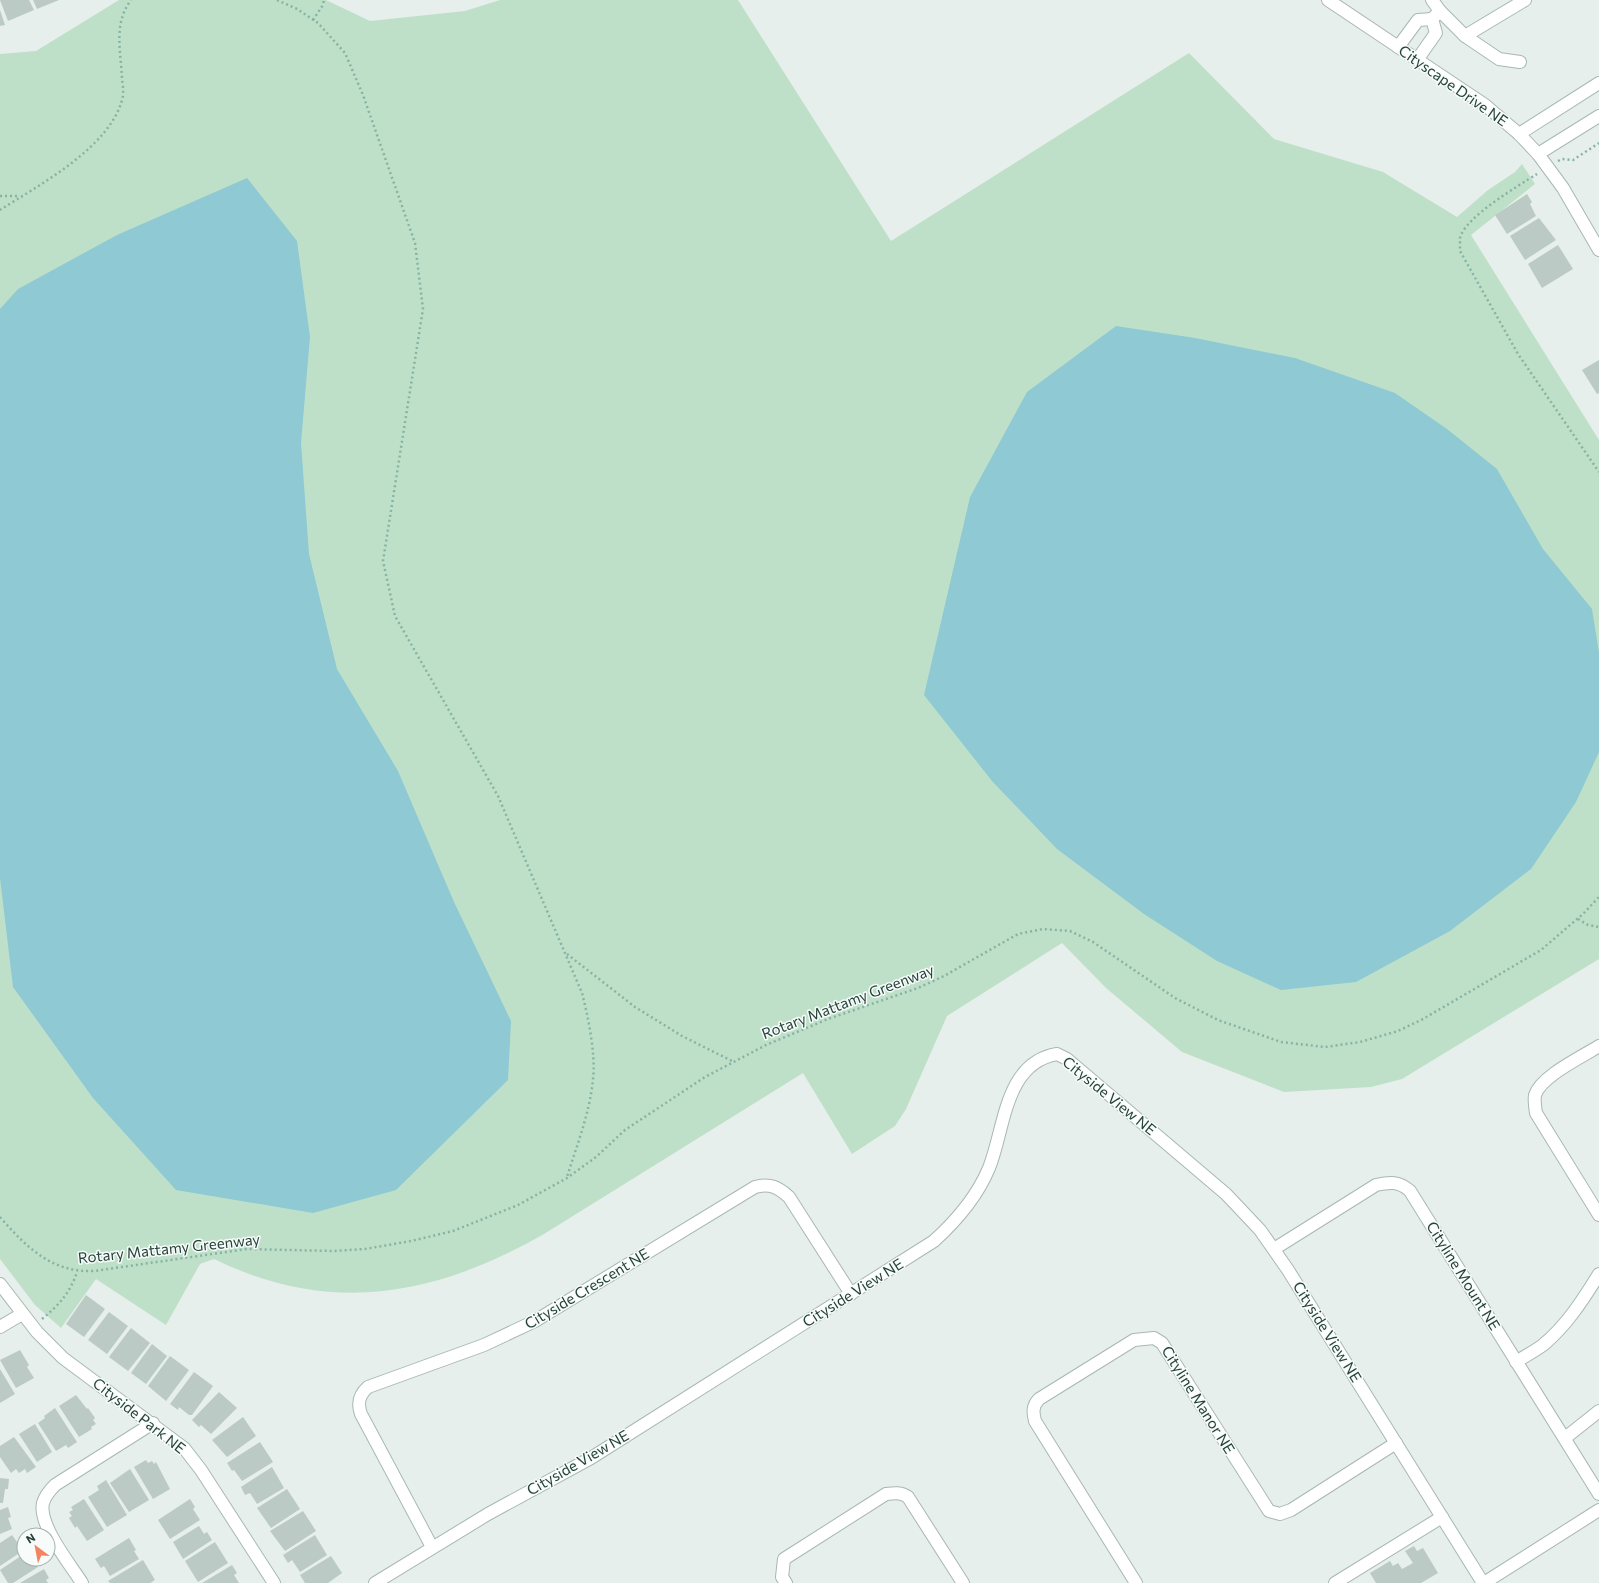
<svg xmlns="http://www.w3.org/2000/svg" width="1599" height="1583" font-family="Commissioner,sans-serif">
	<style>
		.green { fill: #bfe0c8 }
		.water { fill: #8ec9d4 }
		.building { fill: #bbcac4 }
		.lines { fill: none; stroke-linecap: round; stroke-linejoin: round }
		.minor-casing { stroke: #a8b8b2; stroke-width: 14 }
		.path { stroke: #86b3a5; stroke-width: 2.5; stroke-dasharray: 2 3; stroke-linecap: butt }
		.minor { stroke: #fff; stroke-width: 12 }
		.labels { text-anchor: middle; stroke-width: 3; stroke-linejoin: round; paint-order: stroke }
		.street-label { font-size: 15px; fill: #24423a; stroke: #f7fbf9 }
	</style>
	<rect width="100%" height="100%" fill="#e6efeb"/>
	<path class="green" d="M119,0H326L370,21L465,11L500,0H738L891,241L1189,53L1274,139L1383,172L1457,217L1488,190L1515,172L1522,164L1535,184L1471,235L1599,440V959L1402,1079L1371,1087L1284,1092L1182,1052L1106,988L1062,943L947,1016L906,1109L895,1126L852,1154L803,1073L544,1234C435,1296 331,1316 214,1259L200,1264L166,1325L96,1279L61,1328L35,1305L0,1259V54L36,51Z"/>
	<g class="water">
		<polygon points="247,178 297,241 310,337 301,443 309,554 337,669 398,771 454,902 511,1021 508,1080 396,1190 313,1213 176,1190 93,1098 13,987 0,878 0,309 18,289 117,235"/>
		<polygon points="1116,326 1195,338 1295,358 1395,393 1447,429 1497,469 1543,549 1592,609 1599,653 1599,752 1576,802 1531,869 1450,931 1356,982 1281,990 1217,961 1144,914 1057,849 992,781 924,695 970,497 1027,392"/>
	</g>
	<g class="building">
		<polygon points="0,0 29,0 34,10 8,21"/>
		<polygon points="33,0 59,0 37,9"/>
		<polygon points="0,10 5,25 0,26"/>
		<polygon points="1527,194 1532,202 1530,204 1536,216 1507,234 1495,215"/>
		<polygon points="1539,218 1556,240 1525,260 1510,236"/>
		<polygon points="1558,245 1573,269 1542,288 1528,264"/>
		<polygon points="1599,360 1599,393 1597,394 1582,370"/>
		<polygon points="86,1295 105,1309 84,1337 66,1324"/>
		<polygon points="109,1312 128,1326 107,1354 88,1340"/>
		<polygon points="131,1328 150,1343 128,1371 109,1357"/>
		<polygon points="152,1344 167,1356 146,1384 131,1373"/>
		<polygon points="20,1350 29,1365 27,1367 34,1378 16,1388 0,1360"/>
		<polygon points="170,1356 189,1370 166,1401 148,1386"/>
		<polygon points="0,1369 15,1394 0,1403"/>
		<polygon points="194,1372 213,1386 192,1415 189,1415 179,1407 178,1410 170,1404"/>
		<polygon points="219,1392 237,1408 211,1434 201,1425 199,1427 192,1420"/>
		<polygon points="76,1395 87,1409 88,1408 95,1418 93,1420 96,1424 91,1427 92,1429 79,1437 59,1406"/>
		<polygon points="55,1408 77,1442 68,1448 66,1445 56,1451 38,1423 45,1418 44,1416"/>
		<polygon points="243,1417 256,1436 227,1457 212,1440"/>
		<polygon points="35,1424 52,1452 37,1462 19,1434"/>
		<polygon points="14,1437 36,1467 27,1473 25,1469 19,1473 16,1469 11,1473 0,1457 0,1446"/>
		<polygon points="260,1442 273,1462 242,1481 234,1470 232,1471 227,1463"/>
		<polygon points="146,1460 148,1463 152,1461 154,1464 156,1462 170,1489 153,1499 134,1467"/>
		<polygon points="272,1467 284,1488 257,1504 250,1493 245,1495 241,1487"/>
		<polygon points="130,1469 149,1500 129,1512 110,1483"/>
		<polygon points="0,1478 9,1479 8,1489 5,1489 3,1503 0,1503"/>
		<polygon points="106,1480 127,1515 107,1527 88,1497 99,1490 97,1486"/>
		<polygon points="287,1489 300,1509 271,1528 257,1508"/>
		<polygon points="84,1499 104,1530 87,1541 77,1526 75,1528 69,1518 72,1516 69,1512 73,1510 71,1507"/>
		<polygon points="190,1499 195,1507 193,1509 200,1520 170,1539 158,1520"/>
		<polygon points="8,1507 11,1517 8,1518 12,1529 0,1534 0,1510"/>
		<polygon points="303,1511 316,1531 285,1551 270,1531"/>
		<polygon points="199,1526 204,1534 207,1532 212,1540 183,1559 173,1542"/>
		<polygon points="12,1535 17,1542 21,1540 24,1546 24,1550 0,1566 0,1543"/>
		<polygon points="315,1535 327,1555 300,1572 292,1560 288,1563 283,1555"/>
		<polygon points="129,1538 136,1550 134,1551 139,1559 110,1576 104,1566 101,1568 95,1559"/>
		<polygon points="215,1542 228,1563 198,1582 185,1561"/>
		<polygon points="1414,1546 1417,1551 1423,1548 1438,1573 1421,1583 1376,1583 1370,1573 1390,1561 1393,1566 1398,1563 1402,1569 1413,1563 1405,1551"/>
		<polygon points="24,1554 24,1559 33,1559 38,1567 13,1583 8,1583 0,1570"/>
		<polygon points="331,1556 342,1573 328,1583 305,1583 300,1575"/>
		<polygon points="143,1560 155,1580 150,1583 110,1583 108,1581"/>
		<polygon points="232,1565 237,1573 234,1575 239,1583 202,1583"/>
		<polygon points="44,1569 49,1578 46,1580 48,1583 20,1583"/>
	</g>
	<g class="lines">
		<defs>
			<g id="minor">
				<polyline points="1328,0 1485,105 1519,134 1538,154 1563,188 1599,250"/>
				<polyline points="1440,11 1465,36 1525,0"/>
				<polyline points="1465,36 1499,59 1520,62"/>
				<polyline points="1398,47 1418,20 1432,19 1440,11 1432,0"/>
				<polyline points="1417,60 1436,33 1432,19"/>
				<polyline points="1519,134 1599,83"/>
				<polyline points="1538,154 1599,116"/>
				<path d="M1599,1046C1582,1057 1541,1076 1535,1095C1534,1101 1535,1107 1536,1113L1599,1215"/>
				<path d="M1274,1249L1376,1185C1390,1182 1399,1181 1410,1191L1599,1494"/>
				<polyline points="0,1284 37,1332 63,1358 184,1448 201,1470 274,1583"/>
				<polyline points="0,1327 22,1314"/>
				<path d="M1516,1362C1525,1356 1535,1351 1543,1345C1566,1326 1583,1300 1599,1274"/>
				<polyline points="1565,1438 1599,1411"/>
				<path d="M432,1547L361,1414C357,1403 359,1395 368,1387L484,1345L535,1321L755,1187C770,1183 778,1187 789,1197L851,1294"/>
				<path d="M82,1583C70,1564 38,1525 43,1503C45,1496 50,1490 55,1485L153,1423"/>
				<path d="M375,1583L488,1514L591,1458L934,1241C956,1221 977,1197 989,1168C1005,1129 1004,1063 1057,1054L1067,1059L1226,1194L1260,1230L1288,1270L1483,1583"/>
				<path d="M786,1583L782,1577L784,1559L886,1494C894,1493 901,1492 908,1497L963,1583"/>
				<path d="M1136,1583L1035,1421C1033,1413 1032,1406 1039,1399L1134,1340L1154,1338L1162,1343L1269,1511L1280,1514L1291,1510L1396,1443"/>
				<polyline points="1335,1583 1442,1517"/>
				<polyline points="1484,1583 1599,1510"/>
			</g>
		</defs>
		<use href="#minor" class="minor-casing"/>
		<g class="path">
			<path d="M277,0L297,9L318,23L345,53L363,95L415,243L423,309L383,561L395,616L498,796L582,993C588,1016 596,1055 593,1079C590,1112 577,1145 567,1177"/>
			<polyline points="313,20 323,5 324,0"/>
			<polyline points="1558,161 1562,159 1573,160 1599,143"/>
			<path d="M1537,174C1518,186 1465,217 1460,238C1460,242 1460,247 1460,251L1518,354L1599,472"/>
			<polyline points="0,196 20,196"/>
			<path d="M0,210C39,185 109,148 122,100C124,94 123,86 122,79C121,51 113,24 131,0"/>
			<polyline points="1578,919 1588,925 1599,927"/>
			<polyline points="567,954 635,1007 682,1036 734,1062"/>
			<path d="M0,1217C26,1247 52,1273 94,1271L247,1249L333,1251L365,1249L411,1241L453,1231L518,1205L567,1178L596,1157L625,1130L705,1077L766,1045L828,1019L918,988L944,976L1018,934L1043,929L1070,931L1093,942L1175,998L1218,1020L1281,1042L1325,1047L1360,1042L1398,1031L1423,1019L1541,950L1583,914L1599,897"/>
			<path d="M42,1319C59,1305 70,1293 77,1272"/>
		</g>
		<use href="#minor" class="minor"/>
	</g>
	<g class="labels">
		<g class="street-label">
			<text transform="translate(1453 86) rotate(35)" y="5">Cityscape Drive NE</text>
			<text transform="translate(848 1002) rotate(-21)" y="5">Rotary Mattamy Greenway</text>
			<text transform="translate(1109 1096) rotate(39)" y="5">Cityside View NE</text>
			<text transform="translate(169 1249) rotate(-6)" y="5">Rotary Mattamy Greenway</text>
			<text transform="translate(1463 1276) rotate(58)" y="5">Cityline Mount NE</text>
			<text transform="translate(587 1289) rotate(-31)" y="5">Cityside Crescent NE</text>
			<text transform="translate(853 1293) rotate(-32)" y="5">Cityside View NE</text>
			<text transform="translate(1327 1332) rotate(58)" y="5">Cityside View NE</text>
			<text transform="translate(1198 1400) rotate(58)" y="5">Cityline Manor NE</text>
			<text transform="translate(139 1416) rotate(38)" y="5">Cityside Park NE</text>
			<text transform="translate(578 1463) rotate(-30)" y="5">Cityside View NE</text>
		</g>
	</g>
	<g transform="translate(36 1547) rotate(328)"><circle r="19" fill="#f7fbf9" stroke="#a3b1ad"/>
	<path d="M0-3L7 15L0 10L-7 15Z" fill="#f4845f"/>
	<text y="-6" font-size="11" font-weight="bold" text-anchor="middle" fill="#24423a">N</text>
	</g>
</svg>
